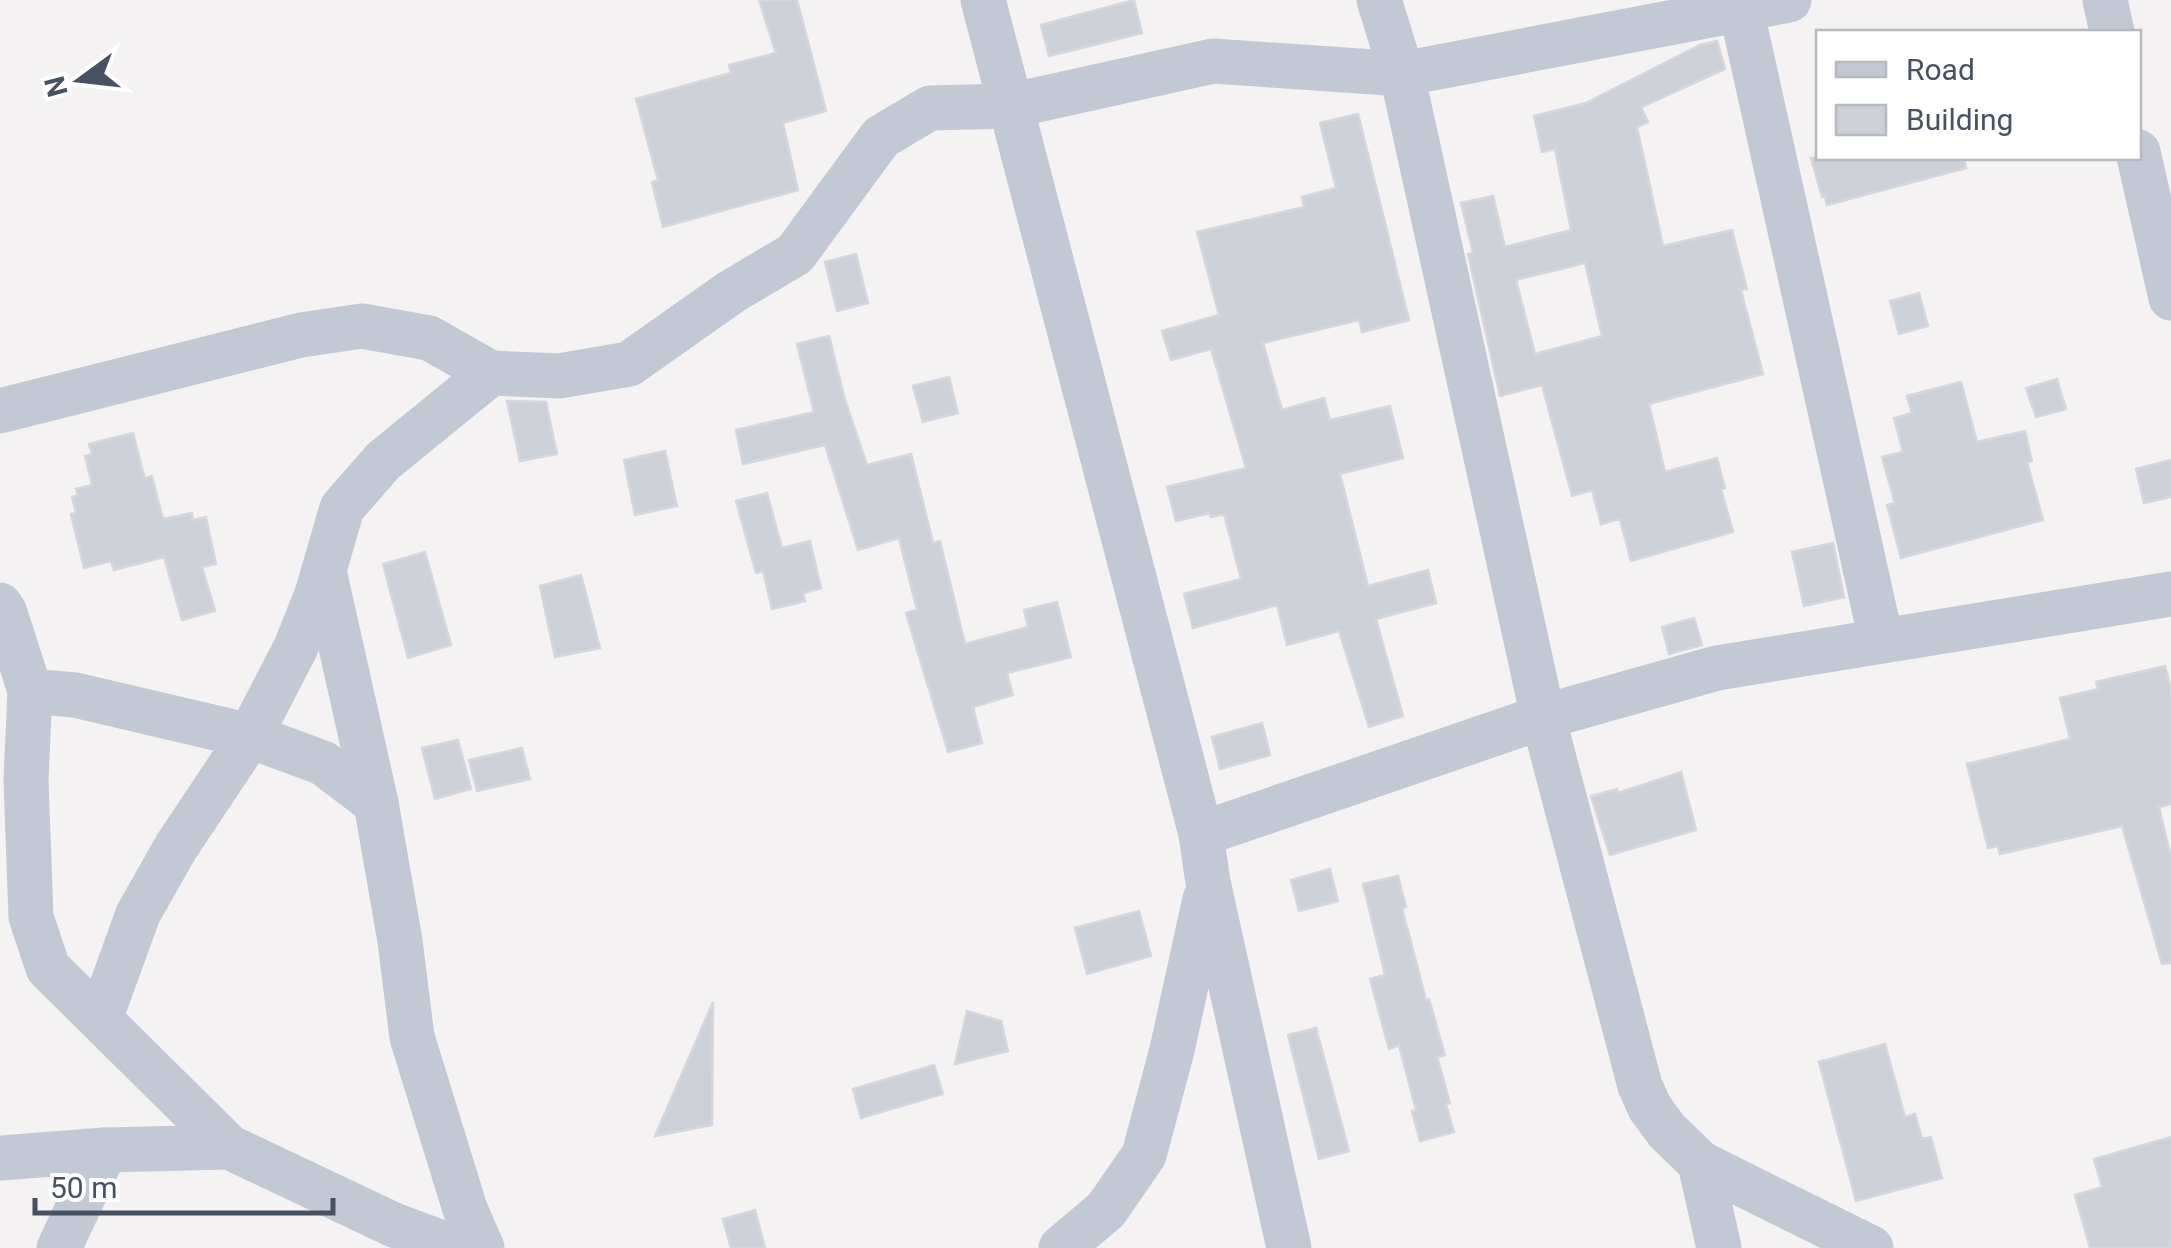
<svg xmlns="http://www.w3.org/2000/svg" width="2171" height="1248" font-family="Roboto,sans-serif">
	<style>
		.building { fill: #ced0d7; stroke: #d6d7de; stroke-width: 2.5; fill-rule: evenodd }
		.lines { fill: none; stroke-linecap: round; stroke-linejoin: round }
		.minor { stroke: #c2c9d4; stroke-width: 45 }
	</style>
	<rect width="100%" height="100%" fill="#f4f2f2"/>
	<g class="building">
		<polygon points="759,0 797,0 826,111 783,123 798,190 663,227 652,182 658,180 636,99 731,73 729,65 776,53"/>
		<polygon points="1134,0 1142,33 1049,56 1041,25"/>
		<path d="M1717,41L1725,69L1641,107L1648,122L1637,127L1663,246L1732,230L1747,289L1741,290L1763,374L1649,404L1665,472L1717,458L1725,488L1721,489L1733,532L1631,561L1620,519L1601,524L1592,490L1572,496L1542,385L1500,396L1468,254L1473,253L1461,203L1493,196L1505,247L1571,230L1555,149L1542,152L1534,116L1586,103L1700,45ZM1585,263L1602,336L1535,354L1516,280Z"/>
		<polygon points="1358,114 1409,320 1362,332 1359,320 1263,343 1282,410 1324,398 1330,420 1390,406 1403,458 1340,474 1368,586 1428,570 1436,603 1376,619 1403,716 1369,727 1339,631 1287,645 1277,605 1193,628 1184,594 1241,579 1224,514 1211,517 1210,513 1176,521 1167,487 1246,468 1211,349 1171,360 1162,331 1219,315 1197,232 1304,207 1302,197 1336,188 1320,123"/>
		<polygon points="1811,158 1964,158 1966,168 1827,205 1825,196 1822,197"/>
		<polygon points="856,254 868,303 837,311 825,262"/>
		<polygon points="1919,293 1928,326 1899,334 1890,301"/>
		<polygon points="829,336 845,400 867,465 911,454 933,543 940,541 965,644 1028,627 1024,610 1057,602 1071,657 1007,673 1013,695 973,707 982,743 948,752 906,613 917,610 899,538 858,550 825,445 743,464 736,430 814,412 797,344"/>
		<polygon points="949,377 958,413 923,422 913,386"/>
		<polygon points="2057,379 2066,409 2036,417 2026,388"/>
		<polygon points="1961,382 1977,442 2025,431 2032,461 2027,462 2043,520 1901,558 1887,505 1895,503 1882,457 1903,452 1894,418 1912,413 1907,396"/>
		<polygon points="507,401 546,402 557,454 520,461"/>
		<polygon points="133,433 145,479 152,476 163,519 192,513 193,520 206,517 216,564 202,567 215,611 182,620 164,557 114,570 111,561 84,568 71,514 76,513 72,497 78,495 76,489 92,485 85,456 92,454 89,444"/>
		<polygon points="665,451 677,506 635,515 624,460"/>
		<polygon points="2171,460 2171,497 2144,503 2136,469"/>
		<polygon points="767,493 782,548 810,541 821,588 803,593 805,601 772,609 763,571 756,573 736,501"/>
		<polygon points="1833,543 1844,597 1804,606 1792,552"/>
		<polygon points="425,552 451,645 408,658 383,564"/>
		<polygon points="581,575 600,648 555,657 540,586"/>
		<polygon points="1694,618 1702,645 1669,654 1662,627"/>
		<polygon points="2165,666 2171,691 2171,804 2159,807 2171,858 2171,963 2162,964 2122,826 2000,854 1998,846 1988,848 1967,764 2070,739 2060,698 2098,689 2096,682"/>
		<polygon points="1262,723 1270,755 1220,769 1212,737"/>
		<polygon points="458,740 471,789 435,799 422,748"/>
		<polygon points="522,748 530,779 477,791 469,760"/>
		<polygon points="1681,772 1696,830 1610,855 1591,796 1617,789 1618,793"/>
		<polygon points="1330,869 1338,901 1299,911 1291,880"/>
		<polygon points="1398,876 1406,907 1402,908 1426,1000 1429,999 1445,1055 1437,1057 1450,1103 1446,1104 1454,1132 1420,1141 1412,1111 1416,1110 1399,1045 1389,1049 1370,979 1385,975 1363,884"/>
		<polygon points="1139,911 1151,956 1087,974 1075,928"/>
		<polygon points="713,1002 712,1125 655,1136"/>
		<polygon points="967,1011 1001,1021 1008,1051 955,1064"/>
		<polygon points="1316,1028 1349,1151 1319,1159 1288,1035"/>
		<polygon points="1885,1044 1905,1117 1915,1114 1922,1139 1931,1137 1942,1178 1856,1201 1819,1062"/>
		<polygon points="934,1065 943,1094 861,1118 853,1089"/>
		<polygon points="2171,1137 2171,1248 2090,1248 2075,1195 2102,1187 2094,1159"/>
		<polygon points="755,1210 765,1248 731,1248 723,1219"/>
	</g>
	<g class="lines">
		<g class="minor">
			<polyline points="983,0 1201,834 1208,882 1289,1248"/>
			<polyline points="1379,0 1402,74 1543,717 1640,1086 1650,1108 1667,1131 1700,1163 1719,1248"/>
			<polyline points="1739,0 1881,640"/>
			<polyline points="2105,0 2112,32"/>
			<polyline points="2138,152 2171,298"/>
			<polyline points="0,411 301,335 362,326 429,338 491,373 559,376 629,364 731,292 795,254 881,137 930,108 1010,106 1213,61 1402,74 1789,0"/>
			<polyline points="324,571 376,803"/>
			<polyline points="0,605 5,613 30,691 26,780 31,917 48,968 229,1147 394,1225 456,1248"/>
			<polyline points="30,691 75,695 250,736 323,763 376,803 400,941 412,1037 465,1209 482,1248"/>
			<polyline points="1201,834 1543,717 1717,668 2171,594"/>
			<polyline points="100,1019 138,914 176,847 250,736 296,647 317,594 342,508 383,461 491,373"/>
			<polyline points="0,1158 105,1150 229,1147"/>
			<polyline points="1700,1163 1871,1248"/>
			<polyline points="59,1248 105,1150"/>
			<polyline points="1061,1248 1106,1210 1144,1155 1172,1050 1205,899"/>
		</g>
	</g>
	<rect x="1816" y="30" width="325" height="130" fill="#ffffff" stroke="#b6b9c0" stroke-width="2.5"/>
	<rect x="1836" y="62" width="50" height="15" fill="#c2c9d4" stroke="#b6b9c0" stroke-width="2.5"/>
	<text x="1906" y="80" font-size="30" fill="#485161">Road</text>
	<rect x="1836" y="105" width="50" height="30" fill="#ced0d7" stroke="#b6b9c0" stroke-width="2.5"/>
	<text x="1906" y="130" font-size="30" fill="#485161">Building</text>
	<g transform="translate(80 80) rotate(255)" stroke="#ffffff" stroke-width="8" paint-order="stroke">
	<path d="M0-8L18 38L0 25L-18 38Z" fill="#485161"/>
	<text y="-15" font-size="28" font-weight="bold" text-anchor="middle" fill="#485161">N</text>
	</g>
	<path d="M35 1198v15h298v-15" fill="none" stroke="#485161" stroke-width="5"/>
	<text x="50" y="1198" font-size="30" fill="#485161" stroke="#ffffff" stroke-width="8" paint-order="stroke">50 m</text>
</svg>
